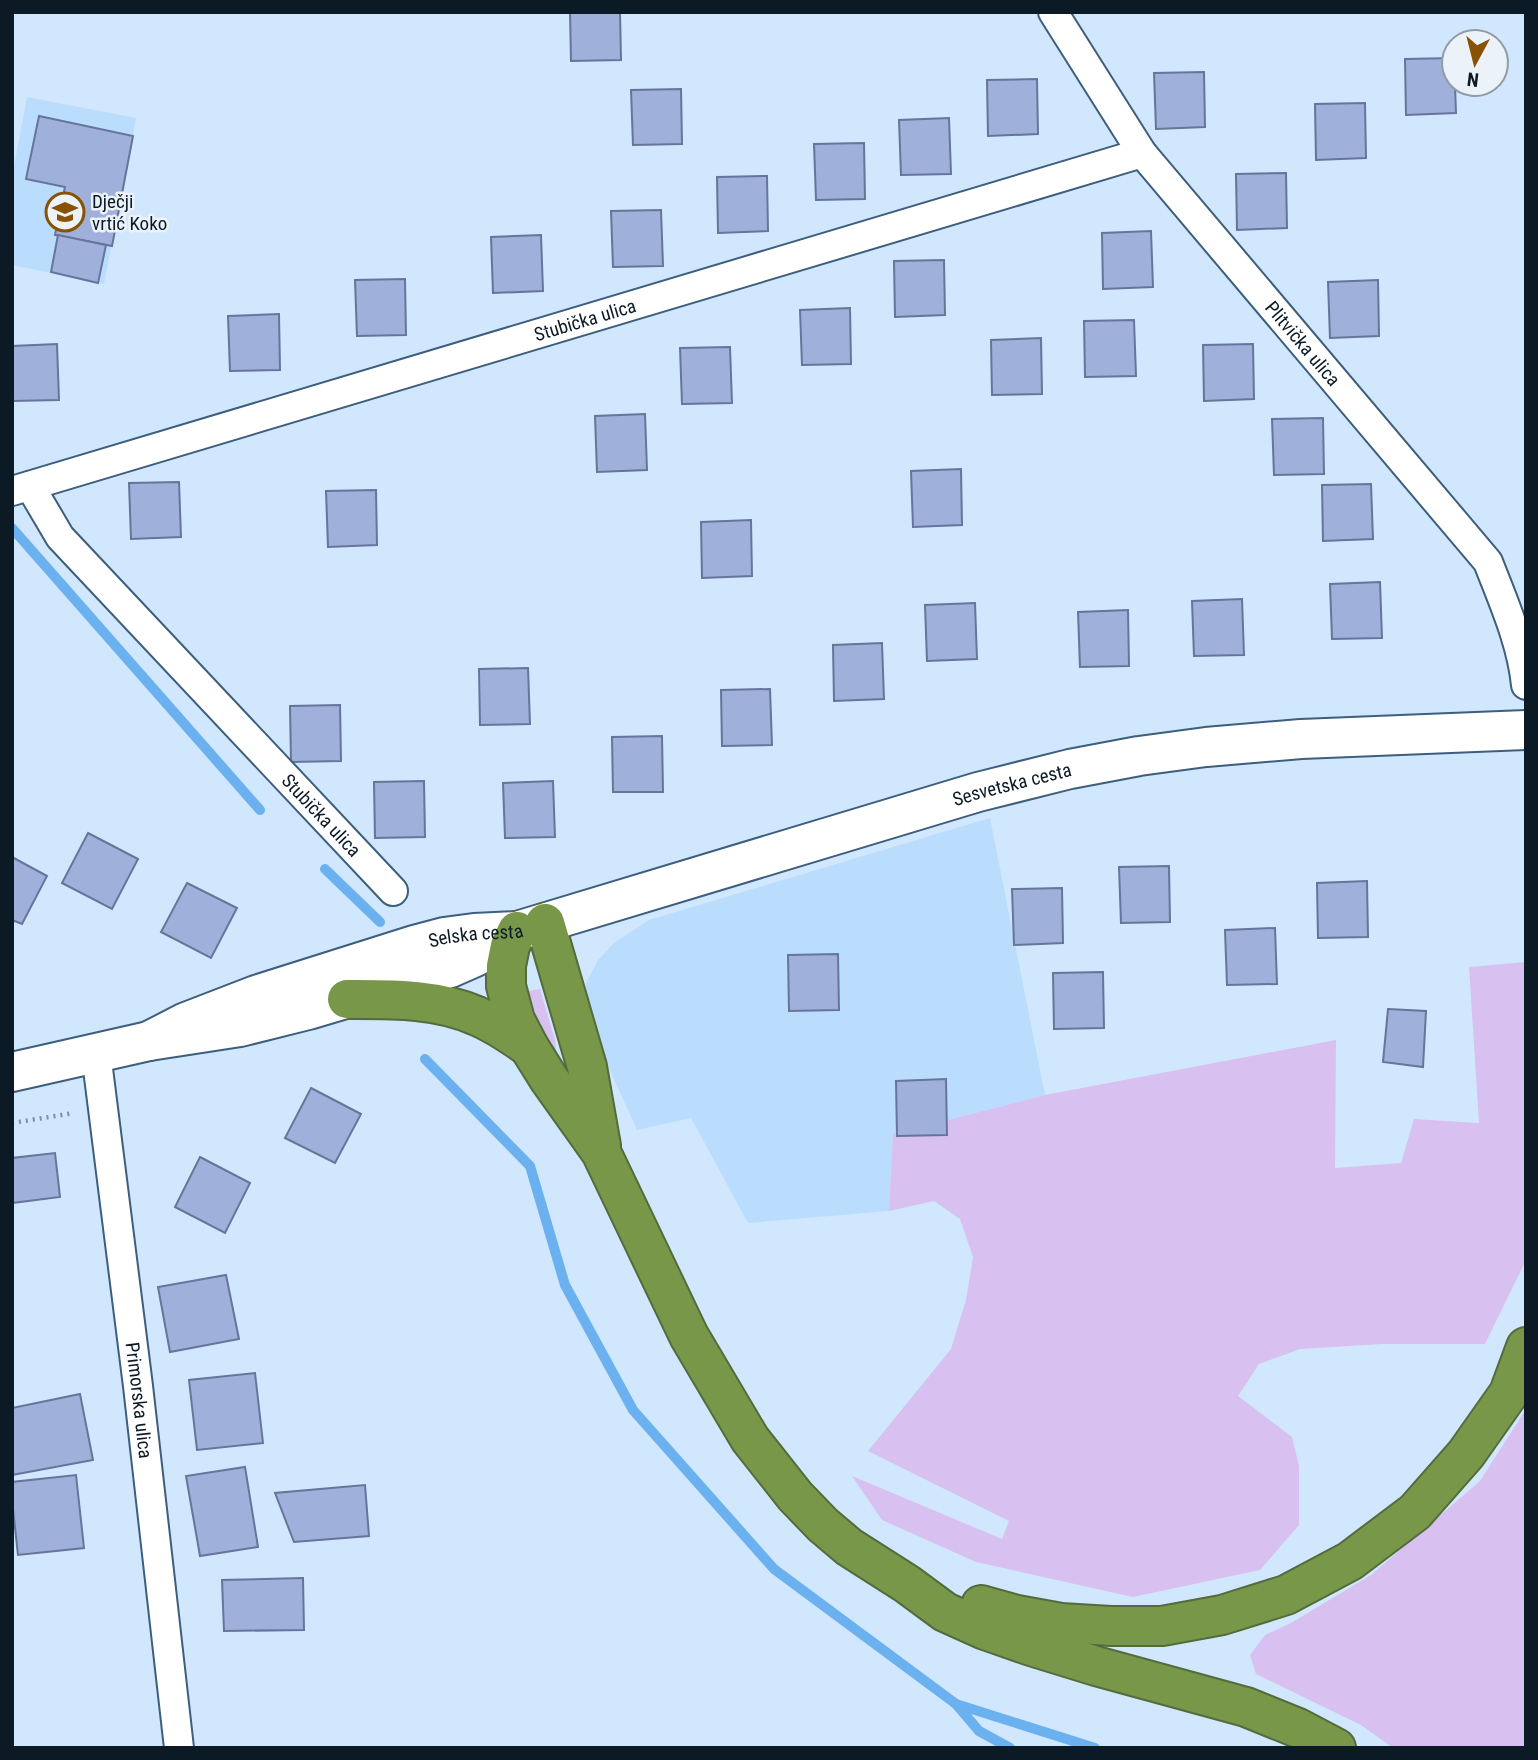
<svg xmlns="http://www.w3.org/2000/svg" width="1538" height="1760" font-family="'Roboto Condensed',sans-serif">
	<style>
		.built { fill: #baddfd }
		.grass { fill: #d8c1f1 }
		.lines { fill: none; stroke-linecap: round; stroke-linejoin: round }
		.stream { stroke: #6bb1f0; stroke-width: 10 }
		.building { fill: #9fb0da; stroke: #65759b; stroke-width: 2 }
		.street-casing { stroke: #3d5e7d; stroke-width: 32 }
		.secondary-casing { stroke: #3d5e7d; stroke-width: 42 }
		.highway-casing { stroke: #536b3d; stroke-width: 42 }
		.path { stroke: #7e90a2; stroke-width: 4.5; stroke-dasharray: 2 5; stroke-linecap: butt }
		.street { stroke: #fff; stroke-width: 28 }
		.secondary { stroke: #fff; stroke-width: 38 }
		.highway { stroke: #799749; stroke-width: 38 }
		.labels { text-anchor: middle; stroke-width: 5; stroke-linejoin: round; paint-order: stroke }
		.poi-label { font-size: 19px; fill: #0c1a26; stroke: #ebf2fa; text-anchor: start }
		.street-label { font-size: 19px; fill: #0c1a26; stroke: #ebf2fa }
	</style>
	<rect width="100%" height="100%" fill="#d1e7fd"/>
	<g class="built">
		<polygon points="27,97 136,118 104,284 12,265 12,177"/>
		<polygon points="990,818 1045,1095 893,1134 889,1211 748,1223 691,1118 637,1130 590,1026 585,1004 586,983 598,960 615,942 649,920"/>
	</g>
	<g class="grass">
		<polygon points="1526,962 1526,1260 1485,1344 1382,1344 1300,1349 1259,1364 1238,1396 1292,1437 1299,1466 1299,1525 1260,1570 1133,1597 976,1562 882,1520 852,1476 1002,1539 1009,1521 868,1451 951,1349 966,1300 973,1257 960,1219 934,1201 889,1211 893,1134 1045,1095 1336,1040 1335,1168 1401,1163 1414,1119 1479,1123 1469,967"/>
		<polygon points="540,989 555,1040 557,1060 547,1046 523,992"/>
		<polygon points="1526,1409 1526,1748 1393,1748 1361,1725 1256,1674 1250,1655 1265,1635 1291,1623 1371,1575 1480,1481"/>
	</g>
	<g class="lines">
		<g class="stream">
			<polyline points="12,528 260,810"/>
			<polyline points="325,869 380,922"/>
			<polyline points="425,1059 530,1166 565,1285 633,1410 774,1569 956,1704 1095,1748"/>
			<polyline points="956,1704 979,1731 1010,1748"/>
		</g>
	</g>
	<g class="building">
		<polygon points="570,12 620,12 621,60 571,61"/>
		<polygon points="1454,58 1456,113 1406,115 1405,59"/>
		<polygon points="1204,72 1205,127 1156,129 1154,73"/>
		<polygon points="1037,79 1038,134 988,136 987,80"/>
		<polygon points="681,89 682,144 633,145 631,90"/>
		<polygon points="1365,103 1366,158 1316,160 1315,104"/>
		<polygon points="39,116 133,136 112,246 55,235 65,187 26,179"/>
		<polygon points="949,118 951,174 901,175 899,120"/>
		<polygon points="864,143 865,199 816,200 814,144"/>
		<polygon points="1286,173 1287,228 1237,230 1236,174"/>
		<polygon points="767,176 768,231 718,233 717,177"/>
		<polygon points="661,210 663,266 613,267 611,211"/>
		<polygon points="1151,231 1153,287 1103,289 1102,233"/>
		<polygon points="58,235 106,245 98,283 51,272"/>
		<polygon points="541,235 543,291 493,293 491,237"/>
		<polygon points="944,260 945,315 895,317 894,261"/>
		<polygon points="405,279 406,335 357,336 355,280"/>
		<polygon points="1378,280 1379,336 1330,338 1328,282"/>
		<polygon points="850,308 851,364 802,365 800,310"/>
		<polygon points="279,314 280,370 230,371 228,316"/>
		<polygon points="1134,320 1136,376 1085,377 1084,321"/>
		<polygon points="1041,338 1042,394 992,395 991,340"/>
		<polygon points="57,344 59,400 12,401 12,346"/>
		<polygon points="1253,344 1254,399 1204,401 1203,345"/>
		<polygon points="730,347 732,403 682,404 680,348"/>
		<polygon points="645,414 647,470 597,472 595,416"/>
		<polygon points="1323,418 1324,474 1274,475 1272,419"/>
		<polygon points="961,469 962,525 913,527 911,471"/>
		<polygon points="179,482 181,537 131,539 129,483"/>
		<polygon points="1371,484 1373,539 1323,541 1322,485"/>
		<polygon points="376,490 377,545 328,547 326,491"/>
		<polygon points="751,520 752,576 702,578 701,522"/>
		<polygon points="1380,582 1382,638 1332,639 1330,584"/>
		<polygon points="1242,599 1244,655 1194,656 1192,601"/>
		<polygon points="975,603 977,659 927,661 925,605"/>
		<polygon points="1128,610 1129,666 1080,667 1078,612"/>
		<polygon points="882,643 884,699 834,701 833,645"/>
		<polygon points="528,668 530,724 480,725 479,669"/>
		<polygon points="770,689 772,745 722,746 721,690"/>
		<polygon points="340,705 341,761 291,762 290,706"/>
		<polygon points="662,736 663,792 613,792 612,737"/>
		<polygon points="424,781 425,837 375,838 374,782"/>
		<polygon points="553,781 555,837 505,838 503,783"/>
		<polygon points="88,833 138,859 112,909 62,883"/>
		<polygon points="12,857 47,876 22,924 12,920"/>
		<polygon points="1169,866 1170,922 1121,923 1119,867"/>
		<polygon points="1367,881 1368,937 1318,938 1317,883"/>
		<polygon points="187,883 237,908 211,958 161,932"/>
		<polygon points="1062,888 1063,943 1014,945 1012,889"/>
		<polygon points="1275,928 1277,984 1227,985 1225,930"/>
		<polygon points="838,954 839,1010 789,1011 788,955"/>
		<polygon points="1103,972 1104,1028 1054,1029 1053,973"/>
		<polygon points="1388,1009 1426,1011 1423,1067 1383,1062"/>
		<polygon points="946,1079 947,1135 897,1136 896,1081"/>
		<polygon points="311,1088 361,1114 335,1163 285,1138"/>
		<polygon points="55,1153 60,1197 12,1203 12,1158"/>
		<polygon points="200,1157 250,1183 225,1233 175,1207"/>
		<polygon points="226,1275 239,1339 170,1352 158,1287"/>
		<polygon points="255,1373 263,1443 197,1450 189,1380"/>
		<polygon points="80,1394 93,1460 12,1475 12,1408"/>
		<polygon points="245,1467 258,1547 200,1556 186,1476"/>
		<polygon points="76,1475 84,1548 18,1555 12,1500 12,1482"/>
		<polygon points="365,1485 369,1536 294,1542 275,1493"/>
		<polygon points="303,1578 304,1630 224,1631 222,1580"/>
	</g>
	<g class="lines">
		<defs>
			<g id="street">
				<path id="s1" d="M1053,12L1142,153L1488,562C1503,601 1522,643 1526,685"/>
				<path id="s2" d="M30,486L60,537L393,891"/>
				<path id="s3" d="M12,491L1142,153"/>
				<path id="s4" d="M96,1053L138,1386L179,1748"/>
			</g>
			<g id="secondary">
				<path id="s5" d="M149,1041L186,1022L256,995L414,945L444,937L474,933L517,931L978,792L1070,769L1139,756L1206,747L1301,739L1526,730"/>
				<polyline points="12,1072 149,1041 240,1027 308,1010 450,968 475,957 509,936"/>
			</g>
			<g id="highway">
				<polyline points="545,923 587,1067 601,1146"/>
				<polyline points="517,931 510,946 506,966 506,986 515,1020 529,1047 549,1079 601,1152 689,1336 750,1439 795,1496 823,1525 849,1547 907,1584 945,1612 985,1630 1031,1646 1096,1666 1246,1707 1298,1728 1336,1748"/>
				<path d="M347,999C391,999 437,998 477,1016C496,1024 512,1035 529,1047"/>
				<polyline points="981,1605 1017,1615 1061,1623 1111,1626 1162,1626 1222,1615 1286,1595 1350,1561 1415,1512 1466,1454 1509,1393 1526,1347"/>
			</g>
		</defs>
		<use href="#street" class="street-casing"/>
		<use href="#secondary" class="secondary-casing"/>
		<use href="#highway" class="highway-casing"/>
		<polyline class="path" points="12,1123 74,1113"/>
		<use href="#street" class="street"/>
		<use href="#secondary" class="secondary"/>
		<use href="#highway" class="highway"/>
	</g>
	<defs>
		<symbol id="school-ring" viewBox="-11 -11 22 22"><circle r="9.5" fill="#ebf2fa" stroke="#885200" stroke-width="1.5"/><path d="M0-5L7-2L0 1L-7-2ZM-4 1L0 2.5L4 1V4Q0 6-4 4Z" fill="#885200"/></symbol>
	</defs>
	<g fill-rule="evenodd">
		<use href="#school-ring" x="43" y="190" width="44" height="44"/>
	</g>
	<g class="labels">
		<g class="poi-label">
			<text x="92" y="208">Dječji<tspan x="92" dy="22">vrtić Koko</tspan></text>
		</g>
		<g class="street-label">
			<text dy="7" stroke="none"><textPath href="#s3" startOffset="598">Stubička ulica</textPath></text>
			<text dy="7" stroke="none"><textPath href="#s1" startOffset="416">Plitvička ulica</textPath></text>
			<text dy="7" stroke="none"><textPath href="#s5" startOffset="903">Sesvetska cesta</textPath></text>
			<text dy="7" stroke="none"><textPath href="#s2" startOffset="441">Stubička ulica</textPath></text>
			<text dy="7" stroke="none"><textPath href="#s5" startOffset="345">Selska cesta</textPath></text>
			<text dy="7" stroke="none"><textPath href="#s4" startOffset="350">Primorska ulica</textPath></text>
		</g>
	</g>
	<rect width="1538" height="1760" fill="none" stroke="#0c1a26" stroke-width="28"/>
	<g transform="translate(1475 63) rotate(187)"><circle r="33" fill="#ebf2fa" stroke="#929ca5" stroke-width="2"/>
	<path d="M0-5L12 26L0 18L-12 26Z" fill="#885200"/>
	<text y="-10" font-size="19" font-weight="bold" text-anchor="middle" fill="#0c1a26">N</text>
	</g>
</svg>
